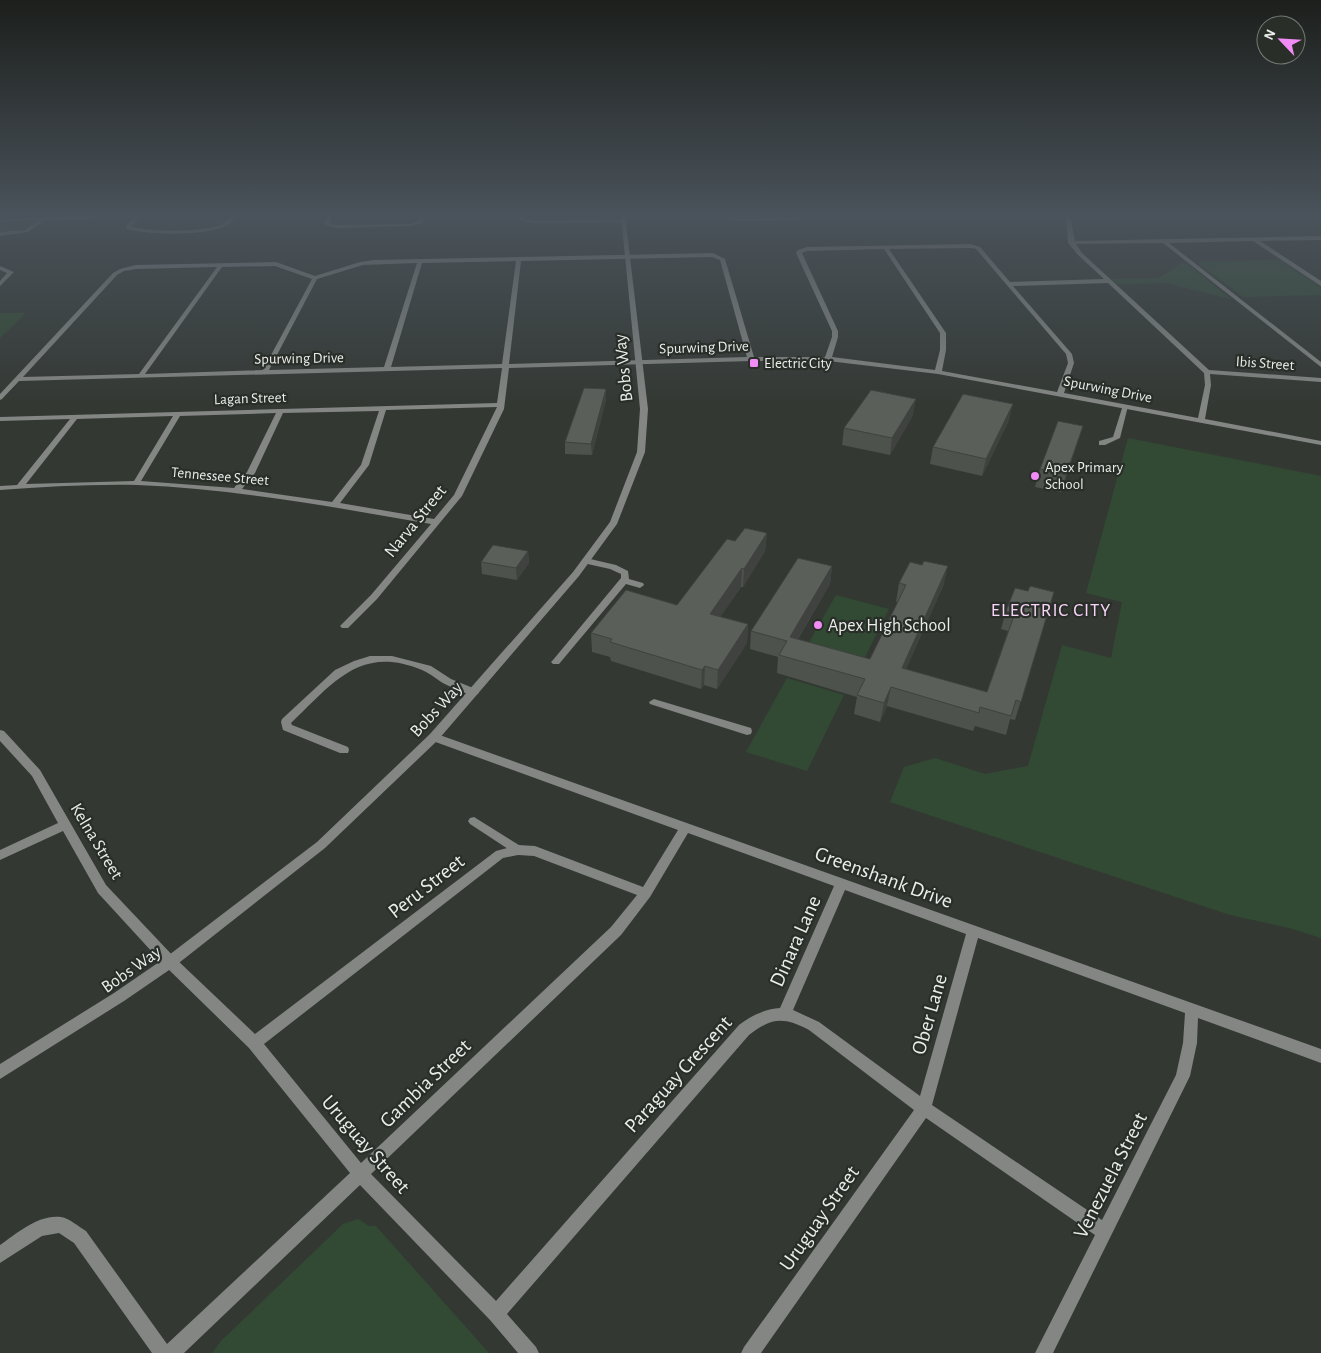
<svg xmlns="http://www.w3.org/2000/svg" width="1321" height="1353" font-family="'Alegreya Sans',sans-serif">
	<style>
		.green { fill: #324a33 }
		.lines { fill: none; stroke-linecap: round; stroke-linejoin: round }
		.service { fill: #838683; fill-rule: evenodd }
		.minor { fill: #838683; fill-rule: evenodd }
		.tertiary { fill: #838683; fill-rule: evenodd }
		.wall { fill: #4d524d }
		.shaded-wall { fill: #3f423f }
		.building { fill: #5a5f5a; stroke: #3f423f }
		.poi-dot { fill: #f18bf5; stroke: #292e29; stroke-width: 2 }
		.labels { text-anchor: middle; stroke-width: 4.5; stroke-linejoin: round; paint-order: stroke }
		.far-street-label { font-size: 15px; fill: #eaedea; stroke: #292e29 }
		.far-poi-label { font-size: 15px; fill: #eaedea; stroke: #292e29; text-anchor: start }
		.street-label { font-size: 18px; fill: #eaedea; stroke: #292e29 }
		.poi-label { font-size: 18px; fill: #eaedea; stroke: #292e29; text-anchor: start }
		.neighbourhood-label { font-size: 19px; letter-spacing: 1px; fill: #f8d5f8; stroke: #292e29 }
		.near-street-label { font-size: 21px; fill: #eaedea; stroke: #292e29 }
	</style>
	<rect width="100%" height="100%" fill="#333833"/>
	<g class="green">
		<polygon points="11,220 31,220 34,222 21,231 0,232 0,223"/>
		<polygon points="1280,260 1321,288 1321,295 1243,297 1197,262"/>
		<polygon points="1184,261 1231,299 1166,283 1117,284 1111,279 1159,278"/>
		<polygon points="0,313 26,313 0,338"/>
		<polygon points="1128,438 1321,476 1321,938 1289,928 1230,915 890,802 904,767 935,758 985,774 1028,766 1062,645 1111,658 1122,602 1086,593"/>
		<polygon points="836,595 889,609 859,669 803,653"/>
		<polygon points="787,678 844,695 807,771 746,752"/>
		<polygon points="358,1219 369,1226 376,1226 489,1353 212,1353 221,1341 343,1224"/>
	</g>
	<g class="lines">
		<g class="service">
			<polygon points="1123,405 1128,406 1120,438 1105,445 1099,445 1099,441 1113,437"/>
			<polygon points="586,558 616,565 628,571 629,579 643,583 644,585 640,588 626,584 559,664 553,664 551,662 553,660 621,578 621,574 610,569 583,563 582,561 583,559"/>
			<path d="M370,656H392L431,666L451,679L478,690L479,692L478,694C469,697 457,689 449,686C439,682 432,674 422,670C360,644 332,684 291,723L292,725L348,747L349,750L348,753H340L283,730L281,722L282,719L335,670L354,661Z"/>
			<polygon points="654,699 751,728 752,731 751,734 747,735 650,704 649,702"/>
			<polygon points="474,817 522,847 524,850 522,853 518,855 514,853 470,824 468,821 470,818"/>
		</g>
		<g class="minor">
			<path d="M141,215L131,227C153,232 197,232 218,226C226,224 230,215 238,215C234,220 230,225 224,227C201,236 151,235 127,229L126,226L134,218L45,220L28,232L0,236V232L25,230L38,220L0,222V220L44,217Z"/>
			<polygon points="328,215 332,215 329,223 335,225 411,224 418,221 421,215 426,215 422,223 411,226 335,228 324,224"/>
			<polygon points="519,215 523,215 525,219 535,221 624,220 626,221 624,222 535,223 521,221"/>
			<polygon points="725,215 740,219 798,218 803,215 809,215 799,220 740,221 727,220"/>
			<polygon points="902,215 941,215 939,216"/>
			<path d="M1066,215H1070L1075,241L1321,236V240L1260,241L1321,281V286L1253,241L1169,243L1321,362V367L1163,243L1076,244L1082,253L1209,370L1321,378V382L1210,374L1211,385L1205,419L1321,441V445L938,374L828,361H751L509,368L504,409L462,496L377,599L348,628H342L340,626L371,595L431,524C333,507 236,489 137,485C91,484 45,487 0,490V486L17,485L70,419L0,421V417L497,403L502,368L19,381L2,399L0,400V394L113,273L120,269L136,265L276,262L315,276L360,262L374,260L713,253L725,259L754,357H825L832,337V331L796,253L798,250L807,247L971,244L980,247L1010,282L1104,279L1078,255L1068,243ZM971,248L976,249L1066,354L1068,363L1057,392L942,371L946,350V333L889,249ZM884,249L940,333V350L935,370L832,357L838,337V331L802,253L807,251ZM712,257L720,260L747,357L509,364L521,261ZM516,261L502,364L391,367L422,263ZM417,263L384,367L269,370L317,279L363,265ZM275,266L312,279L263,370L145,374L222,267ZM217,267L139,374L23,377L117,275L124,271L136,269ZM1108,283L1204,373L1205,385L1198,418L1064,393L1074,363L1072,354L1013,286ZM497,407L454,495L434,519L340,503L369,465L386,410ZM379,411L361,465L332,502L242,489L255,473L283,413ZM276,413L247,472L234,488L141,481L180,416ZM173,416L134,481L26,484L77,419Z"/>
			<polygon points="0,266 14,272 0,286 0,281 7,273 0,270"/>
			<path d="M0,730L4,731L40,770L106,885L175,958L255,1034L496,851L518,845L535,846L643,887L678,830L430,740L429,737L430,734L434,733L1321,1049V1063L1198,1018L1197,1043L1190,1076L1053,1353H1035L1095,1235L926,1118L761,1353H741L744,1347L914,1110L809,1030C784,1017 772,1017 749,1035L507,1314L536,1347L539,1353H518L490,1320L360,1185L184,1353H152L74,1243L59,1233L42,1236L0,1263V1245C17,1233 39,1214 61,1217C69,1218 79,1227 86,1231L167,1344L350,1173L249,1048L165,966L98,893L63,831L0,860V850L58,823L32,776L0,741ZM688,833L834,886L780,1008C764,1009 751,1016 739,1025L496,1301L371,1174L621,935L650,897ZM518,855L534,856L637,895L611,927L361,1163L264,1044L503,858ZM845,890L966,934L920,1096L819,1022L793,1010ZM978,938L1185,1013L1183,1043L1176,1075L1102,1220L932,1105Z"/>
		</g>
		<polygon class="tertiary" points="621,215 625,215 648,409 645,452 617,524 579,576 438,740 325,848 175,966 124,1001 0,1079 0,1064 114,993 165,958 317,842 430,734 573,572 610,522 637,452 640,409"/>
	</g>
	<g class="wall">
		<polygon points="606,389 606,400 592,455 565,454 565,442"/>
		<polygon points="913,415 890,455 842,445 844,428"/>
		<polygon points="1009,420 982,476 930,464 933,447"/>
		<polygon points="1083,426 1061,492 1035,487 1040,469"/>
		<polygon points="767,533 765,551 743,587 741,587 720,617 748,624 747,643 717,689 704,685 701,689 611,661 610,657 592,652 591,633 677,605 735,541"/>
		<polygon points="528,551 529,563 517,580 482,574 481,562"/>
		<polygon points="832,566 830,584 798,639 870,659 898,602 896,602 899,583 944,584 906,669 987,692 1008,631 1001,629 1006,611 1028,591 1054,592 1015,720 1010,719 1006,735 975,726 973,731 887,706 880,722 854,714 857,697 777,673 778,657 750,649 751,631"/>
	</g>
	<g class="shaded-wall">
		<polygon points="606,389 606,400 592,455 591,444"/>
		<polygon points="916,399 913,415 890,455 892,438"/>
		<polygon points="1013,404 1009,420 982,476 986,459"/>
		<polygon points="1083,426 1078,442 1061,492 1066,475"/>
		<polygon points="767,533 765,551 743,587 744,569"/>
		<polygon points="528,551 529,563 517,580 516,568"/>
		<polygon points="832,566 830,584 788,655 790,637"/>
		<polygon points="948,566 944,584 898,687 902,668"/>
		<polygon points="742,568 741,587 709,633 710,614"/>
		<polygon points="748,624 747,643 717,689 718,670"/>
		<polygon points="705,666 704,685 701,689 702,670"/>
		<polygon points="891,687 887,706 880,722 884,703"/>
	</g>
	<g class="building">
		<polygon points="584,388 606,389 591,444 565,442"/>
		<polygon points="871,390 916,399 892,438 844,428"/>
		<polygon points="963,394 1013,404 986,459 933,447"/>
		<polygon points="1058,421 1083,426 1066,475 1040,469"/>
		<polygon points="745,528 767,533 744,569 742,568 710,614 748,624 718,670 705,666 702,670 610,642 612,639 591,633 626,590 677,605 727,539 735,541"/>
		<polygon points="493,545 528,551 516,568 481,562"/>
		<polygon points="798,558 832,566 790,637 870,659 906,585 899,583 910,562 922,565 924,561 948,566 902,668 987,692 1015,613 1006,611 1015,588 1028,591 1030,586 1054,592 1021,702 1016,700 1011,716 980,707 979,713 891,687 884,703 857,695 865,679 779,655 787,641 751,631"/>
	</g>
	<linearGradient id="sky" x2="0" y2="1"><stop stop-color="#1c1f1c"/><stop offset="0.53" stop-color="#4a535b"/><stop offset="1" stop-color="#4a535b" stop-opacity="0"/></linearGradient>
	<rect width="1321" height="405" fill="url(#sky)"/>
	<g class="poi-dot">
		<rect x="749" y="358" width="10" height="10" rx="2.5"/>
		<circle cx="1035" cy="476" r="5"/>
		<circle cx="818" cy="625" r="5"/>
	</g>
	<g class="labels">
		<g class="far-street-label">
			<text transform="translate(704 347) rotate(-2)" y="5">Spurwing Drive</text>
			<text transform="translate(299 358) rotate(-1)" y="5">Spurwing Drive</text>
			<text transform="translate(1265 363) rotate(4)" y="5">Ibis Street</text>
			<text transform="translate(1108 389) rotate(11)" y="5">Spurwing Drive</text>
			<text transform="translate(250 398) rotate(-2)" y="5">Lagan Street</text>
			<text transform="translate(220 476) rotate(5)" y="5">Tennessee Street</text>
		</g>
		<g class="far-poi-label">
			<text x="764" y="368">Electric City</text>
			<text x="1045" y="472">Apex Primary<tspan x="1045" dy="17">School</tspan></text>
		</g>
		<g class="street-label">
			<text transform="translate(623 368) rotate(-96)" y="6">Bobs Way</text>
			<text transform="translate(415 521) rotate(-51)" y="6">Narva Street</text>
			<text transform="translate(436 709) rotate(-47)" y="6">Bobs Way</text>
			<text transform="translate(97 841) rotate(59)" y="6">Kelna Street</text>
			<text transform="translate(131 969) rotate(-35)" y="6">Bobs Way</text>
		</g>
		<g class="poi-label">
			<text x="828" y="631">Apex High School</text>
		</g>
		<g class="neighbourhood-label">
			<text x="1051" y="616">ELECTRIC CITY</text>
		</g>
		<g class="near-street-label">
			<text transform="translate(884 877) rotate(20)" y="7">Greenshank Drive</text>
			<text transform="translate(426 886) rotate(-38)" y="7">Peru Street</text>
			<text transform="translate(795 941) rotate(-66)" y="7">Dinara Lane</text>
			<text transform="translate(929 1014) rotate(-74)" y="7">Ober Lane</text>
			<text transform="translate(678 1074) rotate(-48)" y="7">Paraguay Crescent</text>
			<text transform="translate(425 1083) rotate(-44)" y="7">Gambia Street</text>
			<text transform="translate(366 1144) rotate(49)" y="7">Uruguay Street</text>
			<text transform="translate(1110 1175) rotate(-63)" y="7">Venezuela Street</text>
			<text transform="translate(819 1218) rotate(-55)" y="7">Uruguay Street</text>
		</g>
	</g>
	<g transform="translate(1281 40) rotate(295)"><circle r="24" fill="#292e29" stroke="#767a76"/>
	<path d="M0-4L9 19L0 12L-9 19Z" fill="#f18bf5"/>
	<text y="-8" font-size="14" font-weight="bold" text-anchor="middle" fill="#eaedea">N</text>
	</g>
</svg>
